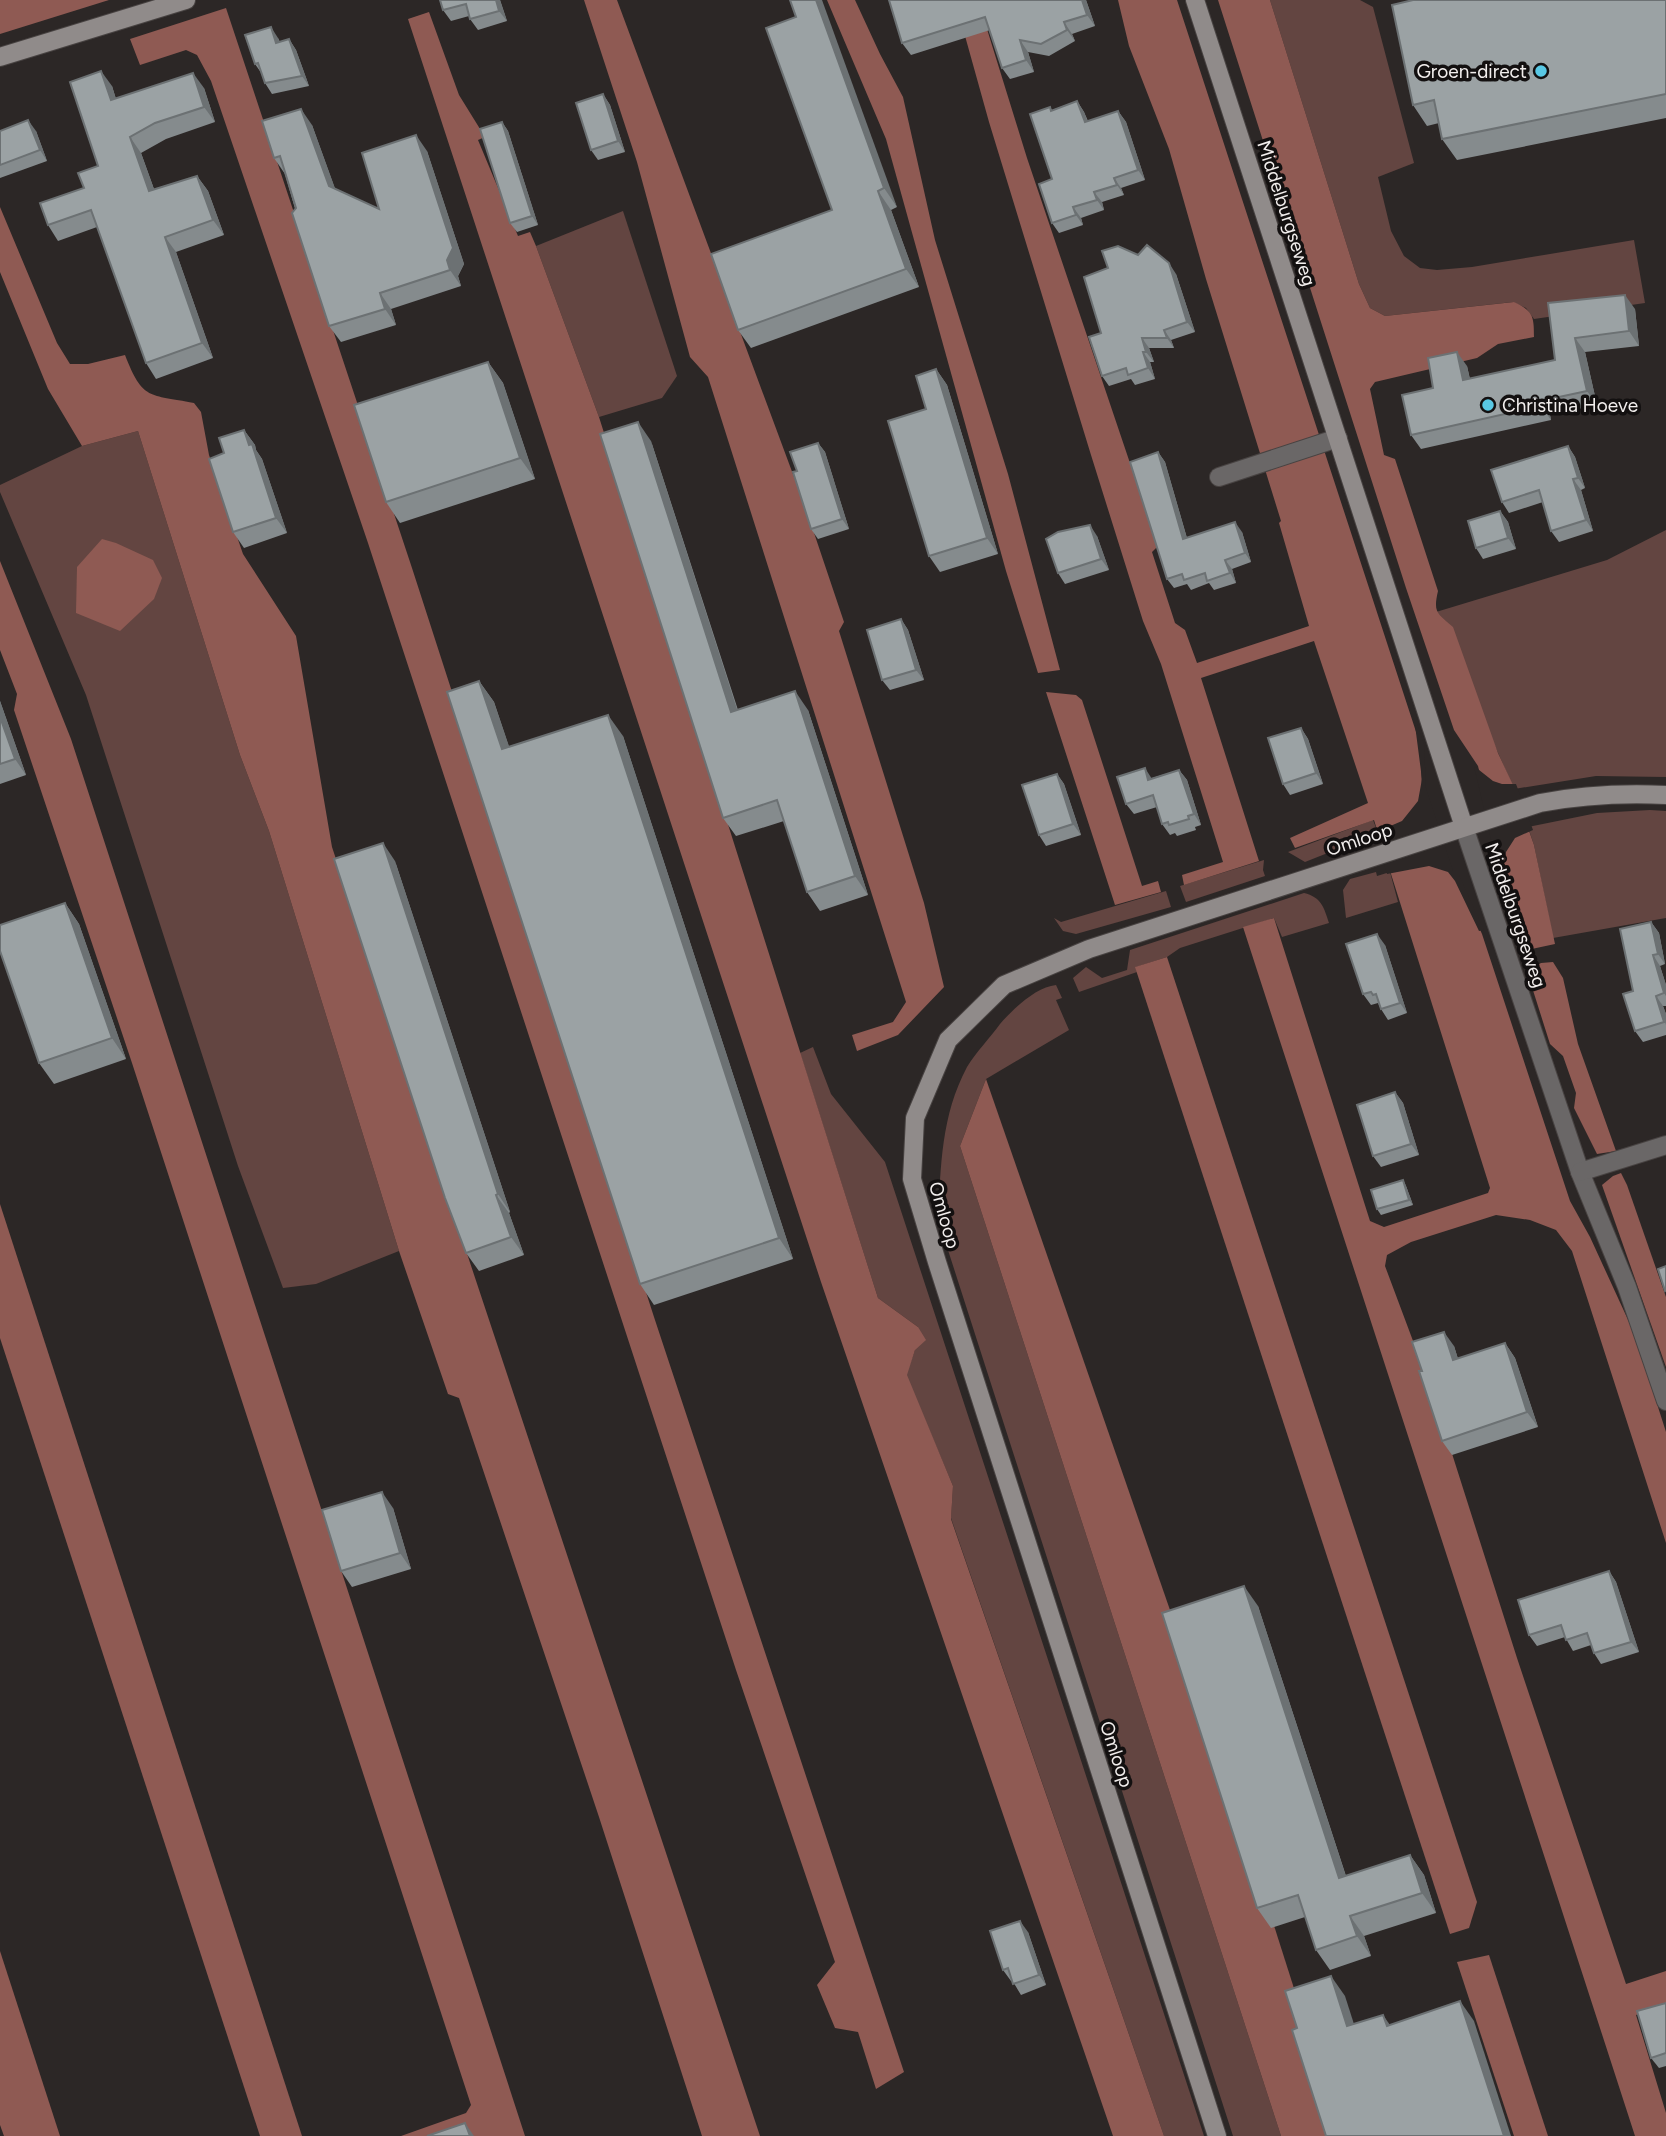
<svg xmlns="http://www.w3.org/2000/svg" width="1666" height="2136" font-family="Figtree,sans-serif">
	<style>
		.green { fill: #634541 }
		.water { fill: #8f5a53 }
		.pier { fill: #2c2726 }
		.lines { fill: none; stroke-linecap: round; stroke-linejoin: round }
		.street-casing { stroke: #484342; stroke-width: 20 }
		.secondary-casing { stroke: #484342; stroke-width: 20 }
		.street { stroke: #6a6767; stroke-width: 18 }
		.secondary { stroke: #908b8a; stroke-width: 18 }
		.wall { fill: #858b8d }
		.shaded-wall { fill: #6c7173 }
		.building { fill: #9ba2a4; stroke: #6c7173; stroke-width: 2 }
		.poi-dot { fill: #59c8e4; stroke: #131010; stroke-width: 2.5 }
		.labels { text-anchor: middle; stroke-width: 7; stroke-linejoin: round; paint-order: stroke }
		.poi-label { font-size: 19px; fill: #f2eeed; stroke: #131010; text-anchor: end }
		.street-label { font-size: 19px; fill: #f2eeed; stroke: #131010 }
	</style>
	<rect width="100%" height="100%" fill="#2c2726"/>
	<g class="green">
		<polygon points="1270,0 1360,0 1373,7 1414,163 1378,177 1391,231 1404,256 1420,268 1437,270 1472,267 1634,240 1645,303 1534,319 1526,308 1513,302 1385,316 1370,308 1359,284"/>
		<polygon points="623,211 677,376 662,398 599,417 536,246"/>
		<polygon points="138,431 240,755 269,831 399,1251 316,1284 283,1288 238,1166 86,695 0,492 0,485 82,446"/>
		<polygon points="1666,530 1666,777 1596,776 1514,789 1436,612 1607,560"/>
		<polygon points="1650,810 1666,811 1666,918 1553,938 1534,845 1528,827 1597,813"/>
		<polygon points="1373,820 1378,833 1305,862 1288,852"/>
		<polygon points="1264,860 1263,870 1265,876 1186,902 1180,886"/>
		<polygon points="1376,872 1377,876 1390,872 1398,902 1346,918 1343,890 1350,879"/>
		<polygon points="1166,891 1171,907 1076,934 1063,931 1054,918 1061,922"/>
		<path d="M1304,893C1321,897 1324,907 1329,923L1282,937L1274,918L1180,948L1167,957L1136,967L1137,972L1079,992L1073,978L1086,967L1102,978L1127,970L1130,950Z"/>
		<path d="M1056,985L1062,998L1056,1000L1069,1030L986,1079L960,1146L1281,2136H1233L938,1219C941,1165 941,1116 967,1067C976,1052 990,1038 1000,1024C1013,1009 1036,987 1056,985Z"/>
		<polygon points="813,1047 831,1094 885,1162 1204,2136 1164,2136 951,1518 953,1486 906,1375 915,1350 918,1327 878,1298 800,1053"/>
	</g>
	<g class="water">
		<polygon points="0,0 109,0 0,34"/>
		<polygon points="584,0 617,0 807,512 844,622 839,631 924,903 944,987 898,1035 857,1051 852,1035 893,1022 906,1002 708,377 690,357 637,162"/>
		<polygon points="827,0 855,0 880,54 903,97 935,240 1008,474 1060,670 1038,673 1006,571 886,139"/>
		<polygon points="955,0 978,0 1027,158 1158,546 1152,552 1175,623 1185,630 1197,663 1309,626 1279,523 1281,521 1206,279 1169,149 1129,46 1118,0 1177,0 1420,744 1422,789 1450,873 1456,877 1482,934 1570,1201 1590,1237 1635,1335 1666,1432 1666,1543 1572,1251 1556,1230 1530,1220 1496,1215 1411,1242 1387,1255 1385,1266 1434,1397 1517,1658 1626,1984 1666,1971 1666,2006 1636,2015 1666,2113 1666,2136 1635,2136 1243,927 1274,918 1370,1221 1384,1227 1488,1193 1490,1188 1374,820 1295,848 1290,838 1368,803 1314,641 1201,678 1259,861 1184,885 1182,875 1223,862 1161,664 1143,621 1091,455 989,122"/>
		<path d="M1218,0H1270L1359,284L1370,308L1385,316L1514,302C1533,311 1534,316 1534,337L1498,344L1477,358L1375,382L1370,389L1384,455L1395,459L1438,591C1433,613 1437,613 1453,627L1498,753L1513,785L1534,845L1555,944L1527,950L1514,928L1510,897L1478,766L1454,730L1406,588Z"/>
		<polygon points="226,8 412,568 654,1317 904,2072 876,2089 858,2032 835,2028 817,1985 835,1962 736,1670 368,543 211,81 197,55 186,50 140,65 130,39"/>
		<polygon points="429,12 459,95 485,137 478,140 518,236 530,232 536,246 599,417 878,1298 918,1327 926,1340 915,1350 907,1375 953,1486 951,1519 1164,2136 1113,2136 821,1282 408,19"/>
		<path d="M0,207L57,343L70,364H88L125,355C143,401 149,394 194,403L201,412L209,455L243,554L296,636L332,847L760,2136H702L599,1817L459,1398L448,1394L399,1251L269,831L240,755L138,431L82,446L48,389L0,272Z"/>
		<polygon points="102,539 116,543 153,560 162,578 154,599 120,631 76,613 77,567"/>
		<polygon points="0,561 71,739 525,2136 401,2136 466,2113 471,2105 132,1063 14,710 17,694 0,650"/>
		<polygon points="1046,692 1076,695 1082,700 1142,886 1158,881 1161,892 1115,905"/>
		<polygon points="1167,957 1477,1902 1469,1928 1450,1934 1135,967"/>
		<polygon points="1553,962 1563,978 1578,1044 1616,1151 1597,1154 1574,1108 1576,1093 1563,1056 1550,1044 1531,984 1529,970 1541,963"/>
		<polygon points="986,1079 1214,1737 1341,2136 1281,2136 960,1146"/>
		<polygon points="1621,1173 1627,1185 1666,1297 1666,1367 1602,1185 1613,1176"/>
		<polygon points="0,1204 302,2136 260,2136 0,1338"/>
		<polygon points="0,1951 60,2136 4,2136 0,2125"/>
		<polygon points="1489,1955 1548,2136 1514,2136 1457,1962"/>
	</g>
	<g class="pier">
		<polygon points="1417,724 1424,744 1426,788 1453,871 1459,875 1484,930 1479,931 1455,881 1448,872 1429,866 1387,874 1374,833 1402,821 1418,801 1422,779 1415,725"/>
		<polygon points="1474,766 1493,781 1502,784 1516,784 1533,830 1515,838 1506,852 1504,864 1509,917"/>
	</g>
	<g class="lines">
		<defs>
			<g id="street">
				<polyline points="1219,477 1338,438"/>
				<polyline points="1464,827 1580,1172 1627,1287 1666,1401"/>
				<polyline points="1580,1172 1666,1145"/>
			</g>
			<g id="secondary">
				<polyline points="1195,0 1464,827"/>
				<polyline points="0,57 186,0"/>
				<path d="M1217,2136L937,1262L912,1179L915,1118L948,1040L1004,985L1089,949L1540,803C1582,795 1623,793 1666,795"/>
			</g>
		</defs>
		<use href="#street" class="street-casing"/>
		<use href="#secondary" class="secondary-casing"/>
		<use href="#street" class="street"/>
		<use href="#secondary" class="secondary"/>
	</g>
	<g class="wall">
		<polygon points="440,0 500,0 507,21 478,30 470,19 469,16 451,21 443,10"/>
		<polygon points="889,0 1086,0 1095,26 1072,34 1075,41 1049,56 1028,52 1034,72 1010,79 1002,68 990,30 911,55 902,43"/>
		<polygon points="1666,0 1666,118 1457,160 1442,139 1439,123 1427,126 1413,105"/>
		<polygon points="796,17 897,207 891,210 919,287 751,348 738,330 832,210"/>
		<polygon points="278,38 280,42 289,39 296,50 309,86 272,94 265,83 262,74 255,64"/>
		<polygon points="112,86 116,99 204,88 215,122 166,139 141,153 154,189 197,176 208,191 224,235 176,252 213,358 156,379 146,363 97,227 58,241 48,225 84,188 98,166"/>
		<polygon points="603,94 610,105 625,152 598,160 591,150"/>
		<polygon points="1077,101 1084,112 1088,121 1118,111 1126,122 1145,180 1121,188 1124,195 1102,202 1104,210 1081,218 1083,225 1059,233 1052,223 1050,107 1052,110"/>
		<polygon points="502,122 508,131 538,225 517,232 510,223"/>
		<polygon points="312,125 335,189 379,209 427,151 464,264 458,276 461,286 391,309 396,325 341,342 329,326 285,174 274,158"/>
		<polygon points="0,131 36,131 47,161 0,178"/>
		<polygon points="1176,274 1195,332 1171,340 1174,348 1149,348 1154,362 1150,362 1155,379 1135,385 1131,379 1109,386 1102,376 1101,333"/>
		<polygon points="1548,303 1635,309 1639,346 1585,352 1597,405 1550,415 1551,420 1421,449 1411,435 1467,366 1470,379 1555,360"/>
		<polygon points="488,362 503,383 535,479 400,523 386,502"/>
		<polygon points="936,369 947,385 998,554 940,572 929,556 926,409"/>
		<polygon points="244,430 255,445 256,450 262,459 287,533 244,548 233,532 224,453"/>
		<polygon points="651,441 738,710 808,710 868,895 820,911 807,892 784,821 736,836 723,818"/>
		<polygon points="818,443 825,452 849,529 818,539 811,529 797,471"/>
		<polygon points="1568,446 1575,457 1585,488 1581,490 1593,531 1559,542 1551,531 1543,502 1509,513 1502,502"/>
		<polygon points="1158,452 1165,462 1187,538 1242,532 1251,562 1232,569 1236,583 1214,590 1209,583 1191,590 1187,584 1174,588 1167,579"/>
		<polygon points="1500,511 1508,522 1516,549 1483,559 1476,548"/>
		<polygon points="1097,536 1109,570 1065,584 1058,573"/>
		<polygon points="901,619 908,630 924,680 890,690 882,680"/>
		<polygon points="479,681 494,702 509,747 623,736 793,1259 654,1305 640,1284"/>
		<polygon points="0,701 26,775 0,784"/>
		<polygon points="1301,728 1308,739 1323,784 1290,795 1283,784"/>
		<polygon points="1179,770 1187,780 1201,825 1195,827 1196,830 1177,836 1175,833 1170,835 1162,824 1157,807 1134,814 1126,804 1152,778"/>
		<polygon points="1057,774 1064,784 1081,835 1046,846 1039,835"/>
		<polygon points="395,861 510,1212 509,1213 524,1255 479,1271 466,1253"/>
		<polygon points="65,903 79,924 126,1059 54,1084 39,1063"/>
		<polygon points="1651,922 1659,933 1665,964 1660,966 1666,985 1666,1006 1663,1006 1666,1014 1666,1035 1643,1042 1635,1031 1633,991"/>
		<polygon points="1385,945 1407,1013 1388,1020 1381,1009 1378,1003 1371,1005 1363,994"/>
		<polygon points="1395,1092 1403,1103 1419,1155 1381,1167 1373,1156"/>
		<polygon points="1403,1180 1406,1186 1413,1205 1381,1215 1377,1209"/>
		<polygon points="1505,1343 1515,1358 1538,1427 1452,1455 1442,1441 1422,1371 1454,1346 1458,1359"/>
		<polygon points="393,1508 411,1569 352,1587 341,1571"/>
		<polygon points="1609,1571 1616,1582 1639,1652 1601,1664 1594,1653 1591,1645 1573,1651 1565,1637 1537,1646 1529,1635"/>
		<polygon points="1258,1606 1346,1876 1410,1855 1424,1875 1436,1913 1364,1936 1371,1956 1330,1970 1316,1950 1305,1917 1271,1928 1257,1908"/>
		<polygon points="1028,1932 1046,1985 1021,1995 1012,1980 1011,1981 1003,1970"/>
		<polygon points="1666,2003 1666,2066 1659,2068 1651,2058"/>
	</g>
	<g class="shaded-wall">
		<polygon points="496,0 500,0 507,21 499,11"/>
		<polygon points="816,0 822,0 897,207 884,188"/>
		<polygon points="1082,0 1086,0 1095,26 1087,15"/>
		<polygon points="1064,22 1072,34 1075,41 1067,30"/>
		<polygon points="271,27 278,38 284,54 276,43"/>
		<polygon points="289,39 296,50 309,86 302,76"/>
		<polygon points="1020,40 1028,52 1034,72 1026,60"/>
		<polygon points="101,71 112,86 121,116 111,100"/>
		<polygon points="193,73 204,88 215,122 204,107"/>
		<polygon points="603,94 610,105 625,152 618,141"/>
		<polygon points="1077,101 1084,112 1092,133 1085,122"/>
		<polygon points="301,109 312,125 340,202 329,186"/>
		<polygon points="1118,111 1126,122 1145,180 1138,170"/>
		<polygon points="28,120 36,131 47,161 40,150"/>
		<polygon points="502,122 508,131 538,225 532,216"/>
		<polygon points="416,135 427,151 464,264 458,276 461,286 450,270 447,260"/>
		<polygon points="130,137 141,153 160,206 149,191"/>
		<polygon points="197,176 208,191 224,235 213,220"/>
		<polygon points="1114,178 1121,188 1124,195 1117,185"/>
		<polygon points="878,191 891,210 919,287 906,269"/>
		<polygon points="1094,192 1102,202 1104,210 1097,200"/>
		<polygon points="1073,207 1081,218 1083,225 1076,215"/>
		<polygon points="165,237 176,252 213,358 202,343"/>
		<polygon points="1169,263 1176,274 1195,332 1187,322"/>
		<polygon points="380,293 391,309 396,325 385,309"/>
		<polygon points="1625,295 1635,309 1639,346 1629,331"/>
		<polygon points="1164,330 1171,340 1174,348 1167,338"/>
		<polygon points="1142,338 1149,348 1154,362 1146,352"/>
		<polygon points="1575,338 1585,352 1597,405 1587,391"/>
		<polygon points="1143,352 1150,362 1155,379 1148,368"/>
		<polygon points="1457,352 1467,366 1473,394 1463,380"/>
		<polygon points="488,362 503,383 535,479 520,458"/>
		<polygon points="936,369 947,385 998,554 987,538"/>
		<polygon points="1540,401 1550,415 1551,420 1541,406"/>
		<polygon points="638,422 651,441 744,731 731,712"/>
		<polygon points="244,430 255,445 256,450 262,459 287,533 276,518"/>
		<polygon points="818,443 825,452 849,529 842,519"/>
		<polygon points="1568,446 1575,457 1585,488 1578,478"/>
		<polygon points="1158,452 1165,462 1190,549 1183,539"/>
		<polygon points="1573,479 1581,490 1593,531 1586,520"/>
		<polygon points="1500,511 1508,522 1516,549 1508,538"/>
		<polygon points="1235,522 1242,532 1251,562 1245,553"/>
		<polygon points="1090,525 1097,536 1109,570 1101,559"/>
		<polygon points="1225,560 1232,569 1236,583 1230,573"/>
		<polygon points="901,619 908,630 924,680 916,670"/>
		<polygon points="479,681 494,702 517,770 502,749"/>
		<polygon points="795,691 808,710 868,895 855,876"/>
		<polygon points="0,701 26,775 15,759 0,717"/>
		<polygon points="608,715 623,736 793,1259 779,1238"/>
		<polygon points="1301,728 1308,739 1323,784 1316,773"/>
		<polygon points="1145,768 1152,779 1148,780"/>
		<polygon points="1179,770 1187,780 1201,825 1194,814"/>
		<polygon points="1057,774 1064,784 1081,835 1073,824"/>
		<polygon points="383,843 395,861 510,1212 498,1194"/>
		<polygon points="65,903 79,924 126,1059 112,1038"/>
		<polygon points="1651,922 1659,933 1665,964 1658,954"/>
		<polygon points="1377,934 1385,945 1407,1013 1400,1003"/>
		<polygon points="1653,955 1660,966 1666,985 1666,996 1664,993"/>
		<polygon points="1656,996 1663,1006 1666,1014 1666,1025"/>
		<polygon points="1395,1092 1403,1103 1419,1155 1411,1144"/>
		<polygon points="1403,1180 1406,1186 1413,1205 1409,1200"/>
		<polygon points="496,1195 509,1213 524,1255 511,1237"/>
		<polygon points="1444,1332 1454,1346 1463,1375 1453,1360"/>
		<polygon points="1505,1343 1515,1358 1538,1427 1527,1412"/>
		<polygon points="382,1492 393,1508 411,1569 400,1553"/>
		<polygon points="1609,1571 1616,1582 1639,1652 1631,1642"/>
		<polygon points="1244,1586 1258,1606 1353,1898 1339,1878"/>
		<polygon points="1410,1855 1424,1875 1436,1913 1422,1893"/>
		<polygon points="1350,1916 1364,1936 1371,1956 1357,1936"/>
		<polygon points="1020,1921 1028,1932 1046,1985 1039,1975"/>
		<polygon points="1331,1976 1345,1996 1361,2046 1347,2026"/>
		<polygon points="1460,2001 1474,2021 1511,2136 1504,2136"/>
		<polygon points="1383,2015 1397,2035 1387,2026"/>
		<polygon points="465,2123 474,2136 470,2136"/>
	</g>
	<g class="building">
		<polygon points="440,0 496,0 499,11 470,19 466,4 443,10"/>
		<polygon points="790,0 816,0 884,188 878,191 906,269 738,330 711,254 832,210 766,28 796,17"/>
		<polygon points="889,0 1082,0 1087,15 1064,22 1067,30 1041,44 1020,40 1026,60 1002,68 985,17 902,43"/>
		<polygon points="1413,0 1666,0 1666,94 1442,139 1434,100 1413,105 1392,5"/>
		<polygon points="271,27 276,43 289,39 302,76 265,83 258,63 255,64 245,35"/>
		<polygon points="101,71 111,100 193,73 204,107 155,123 130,137 149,191 197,176 213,220 165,237 202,343 146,363 91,210 48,225 40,203 84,188 78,173 98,166 70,82"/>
		<polygon points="603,94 618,141 591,150 576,103"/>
		<polygon points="1077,101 1085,122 1118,111 1138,170 1114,178 1117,185 1094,192 1097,200 1073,207 1076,215 1052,223 1039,184 1052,179 1030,114 1050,107 1051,111"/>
		<polygon points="301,109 329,186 379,209 362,153 416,135 453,248 447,260 450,270 380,293 385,309 329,326 292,213 296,208 280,156 274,158 262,121"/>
		<polygon points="28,120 40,150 0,165 0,131"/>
		<polygon points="502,122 532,216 510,223 480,129"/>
		<polygon points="1147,245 1169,263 1187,322 1164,330 1167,338 1142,338 1146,352 1143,352 1148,368 1128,375 1126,368 1102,376 1089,337 1101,333 1084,277 1108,268 1102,251 1118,246 1138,255"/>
		<polygon points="1625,295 1629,331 1575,338 1587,391 1540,401 1541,406 1411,435 1402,395 1433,388 1428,358 1457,352 1463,380 1555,360 1548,303"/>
		<polygon points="488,362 520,458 386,502 354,405"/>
		<polygon points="936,369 987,538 929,556 888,421 926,409 916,376"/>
		<polygon points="638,422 731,712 795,691 855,876 807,892 777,800 723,818 600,434"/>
		<polygon points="244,430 249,445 252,444 276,518 233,532 209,459 224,453 219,438"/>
		<polygon points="818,443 842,519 811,529 793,472 797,471 790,452"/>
		<polygon points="1568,446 1578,478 1573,479 1586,520 1551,531 1539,490 1502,502 1491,470"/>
		<polygon points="1158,452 1183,539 1235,522 1245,553 1225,560 1230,573 1207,581 1205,573 1184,580 1182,574 1167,579 1130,462"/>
		<polygon points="1500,511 1508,538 1476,548 1468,521"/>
		<polygon points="1090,525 1101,559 1058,573 1046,539 1058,532"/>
		<polygon points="901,619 916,670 882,680 867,630"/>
		<polygon points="479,681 502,749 608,715 779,1238 640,1284 447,692"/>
		<polygon points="0,717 15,759 0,764"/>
		<polygon points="1301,728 1316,773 1283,784 1268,738"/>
		<polygon points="1145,768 1148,780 1179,770 1194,814 1188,816 1189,819 1169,825 1168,822 1162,824 1153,795 1126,804 1117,777"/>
		<polygon points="1057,774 1073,824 1039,835 1022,785"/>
		<polygon points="383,843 498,1194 496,1195 511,1237 466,1253 445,1198 334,859"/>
		<polygon points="65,903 112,1038 39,1063 0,951 0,925"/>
		<polygon points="1651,922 1658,954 1653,955 1664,993 1656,996 1664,1022 1635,1031 1623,994 1633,991 1620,929"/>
		<polygon points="1377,934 1400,1003 1381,1009 1376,994 1373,995 1371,992 1363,994 1346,944"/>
		<polygon points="1395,1092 1411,1144 1373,1156 1357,1105"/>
		<polygon points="1403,1180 1409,1200 1377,1209 1371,1190"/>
		<polygon points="1666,1266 1666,1290 1665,1291 1658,1269"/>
		<polygon points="1444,1332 1453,1360 1505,1343 1527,1412 1442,1441 1419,1371 1422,1371 1412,1342"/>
		<polygon points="382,1492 400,1553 341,1571 322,1510"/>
		<polygon points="1609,1571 1631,1642 1594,1653 1587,1633 1566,1640 1561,1625 1529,1635 1518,1600"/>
		<polygon points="1244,1586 1339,1878 1410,1855 1422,1893 1350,1916 1357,1936 1316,1950 1298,1895 1257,1908 1162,1613"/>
		<polygon points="1020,1921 1039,1975 1013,1984 1008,1968 1003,1970 990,1931"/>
		<polygon points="1331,1976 1347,2026 1383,2015 1387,2026 1460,2001 1504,2136 1326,2136 1292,2030 1297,2028 1285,1991"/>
		<polygon points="1666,2003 1666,2053 1651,2058 1637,2011"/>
		<polygon points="465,2123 470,2136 427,2136"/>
	</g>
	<g class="poi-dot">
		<circle cx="1541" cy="71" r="7"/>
		<circle cx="1488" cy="405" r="7"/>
	</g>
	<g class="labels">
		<g class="poi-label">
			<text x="1527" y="78">Groen-direct</text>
			<text x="1502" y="412" text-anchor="start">Christina Hoeve</text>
		</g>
		<g class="street-label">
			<text transform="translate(1287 213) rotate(72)" y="7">Middelburgseweg</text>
			<text transform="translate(1359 839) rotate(-18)" y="7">Omloop</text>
			<text transform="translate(1516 915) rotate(71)" y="7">Middelburgseweg</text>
			<text transform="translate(945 1215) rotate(74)" y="7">Omloop</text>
			<text transform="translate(1117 1754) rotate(72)" y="7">Omloop</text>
		</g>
	</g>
</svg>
